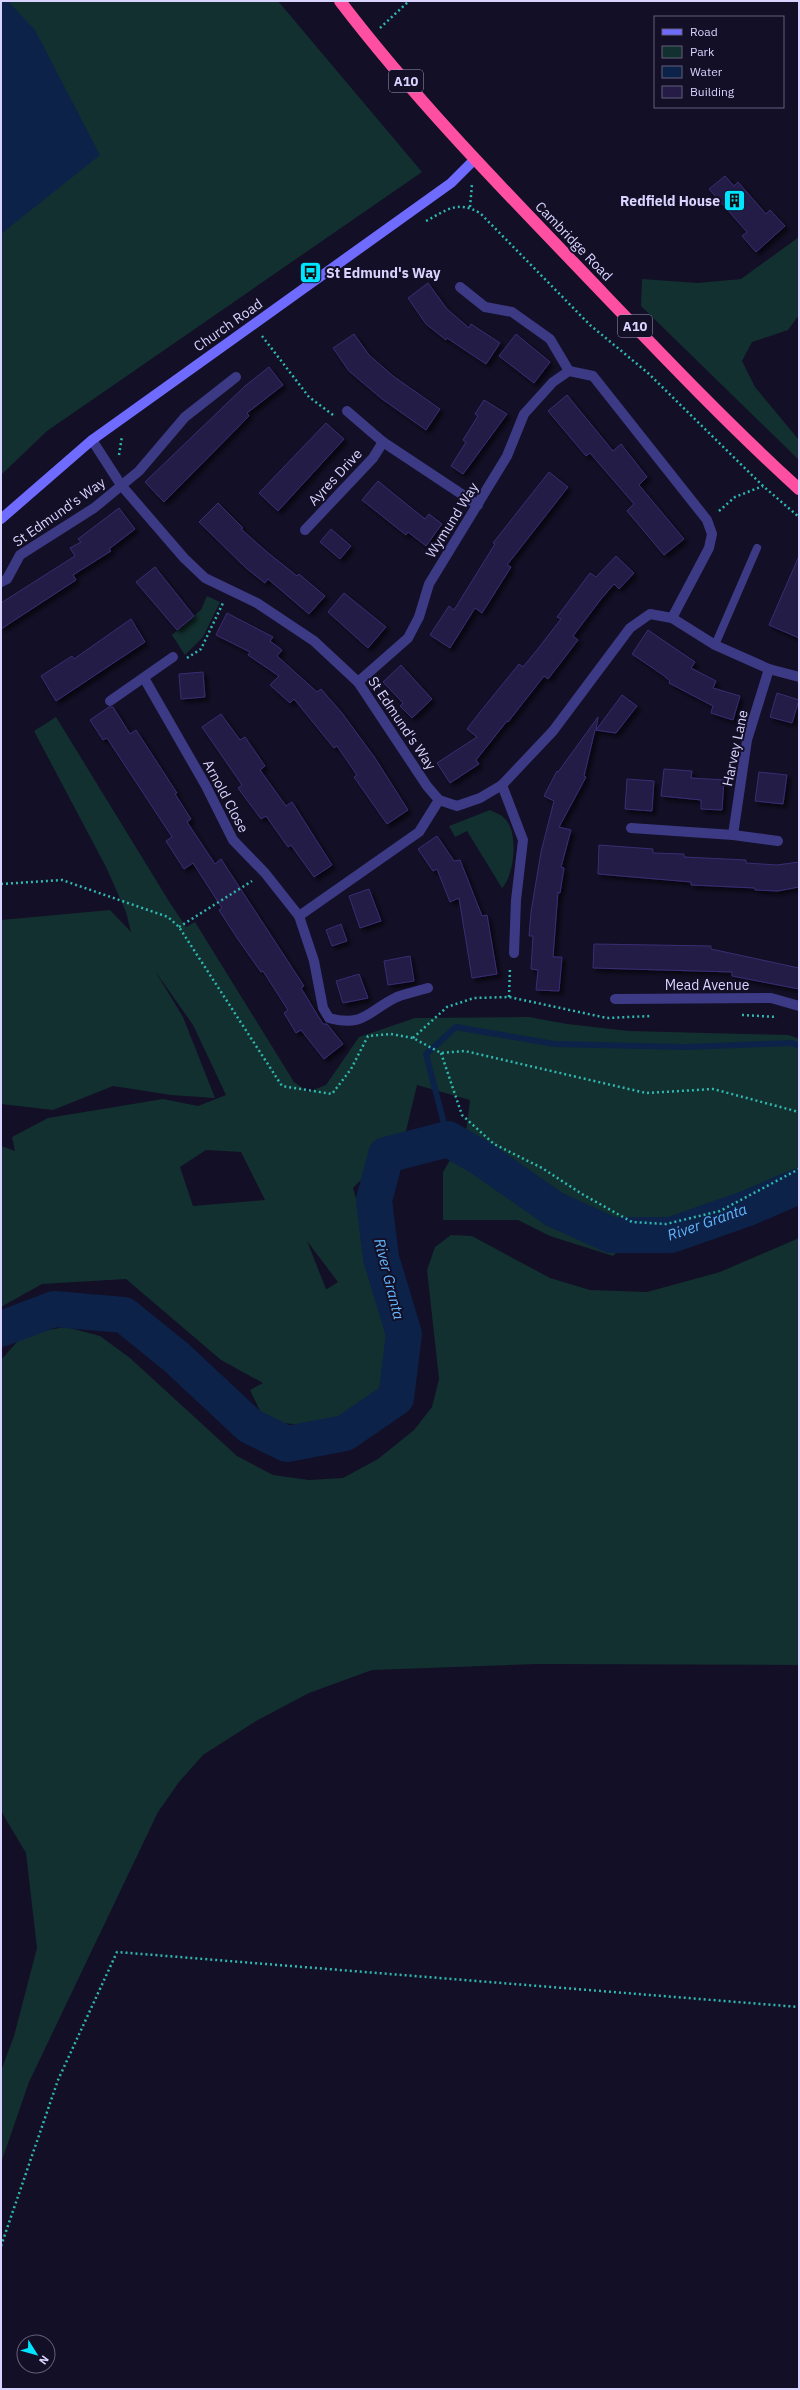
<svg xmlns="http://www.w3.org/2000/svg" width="800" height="2390" font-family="'IBM Plex Sans',sans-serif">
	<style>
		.green { fill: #12302f; fill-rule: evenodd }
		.water { fill: #0c2248 }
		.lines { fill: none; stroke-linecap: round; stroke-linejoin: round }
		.stream { stroke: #0c2248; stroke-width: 6 }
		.river { stroke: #0c2248; stroke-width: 36 }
		.building { fill: #241b47; stroke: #3b2d73; filter: url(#shadow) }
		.path { stroke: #2fb8b0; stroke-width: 2.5; stroke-dasharray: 2 3; stroke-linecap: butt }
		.lane { stroke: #3d3a85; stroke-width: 8 }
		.street { stroke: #3d3a85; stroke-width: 10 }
		.secondary { stroke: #6f6bff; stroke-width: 10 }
		.highway { stroke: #ff4fa3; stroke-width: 12 }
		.labels { text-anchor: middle; stroke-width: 4; stroke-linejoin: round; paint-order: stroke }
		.shield { fill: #130f26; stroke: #9e99be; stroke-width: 1 }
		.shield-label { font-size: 13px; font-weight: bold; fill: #d9d4ff }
		.poi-label { font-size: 14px; font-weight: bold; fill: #d9d4ff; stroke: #130f26; text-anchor: end }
		.street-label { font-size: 14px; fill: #d9d4ff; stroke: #130f26 }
		.water-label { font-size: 15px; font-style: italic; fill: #62b6ff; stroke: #130f26 }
	</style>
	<defs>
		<filter id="shadow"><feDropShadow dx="3.5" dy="3.5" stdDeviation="2" flood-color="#0009"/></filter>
	</defs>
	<rect width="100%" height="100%" fill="#130f26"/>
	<g class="green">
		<polygon points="1,1 278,1 422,172 47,431 1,475"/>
		<polygon points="799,237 799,315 788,330 752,342 742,361 755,387 799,440 799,460 641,306 642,279 698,283 741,279"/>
		<polygon points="207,596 220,602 203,637 185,655 172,635 201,610"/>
		<path d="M56,717L170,903L186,927L195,922L294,1082L308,1092L326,1085L359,1037L415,1018L529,1017L567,1024L629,1031L789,1035L799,1039V1180L718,1215L640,1232L613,1256L550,1236L518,1220H443V1172L466,1133L470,1100L417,1085L405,1135L353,1188L390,1314L393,1357L389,1385L330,1428L265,1421L250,1390L263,1383L221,1360L126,1279L42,1284L1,1307V1146L15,1151L12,1137L48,1118L163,1099L198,1106L226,1095L193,1025L155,971L183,1017L215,1098L171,1095L113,1086L53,1110L1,1104V920L110,910L131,932L126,912L106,867L34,731ZM206,1150L241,1152L265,1200L193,1206L180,1167ZM307,1241L338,1282L327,1289H326Z"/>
		<path d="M490,810C495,813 501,814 504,818C519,830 515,875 502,888L467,831L455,837L449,826Z"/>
		<polygon points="451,1235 472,1236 550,1278 590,1290 647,1292 720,1272 799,1238 799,1665 537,1664 372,1670 309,1693 256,1721 203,1755 179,1782 158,1812 29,2082 1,2163 1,2071 14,2036 37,1948 26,1853 1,1811 1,1360 24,1334 66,1327 100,1336 130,1358 237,1456 273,1475 309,1480 343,1478 378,1459 414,1430 432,1407 439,1379 427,1270 435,1247"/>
	</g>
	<polygon class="water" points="1,1 8,1 35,30 100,155 1,234"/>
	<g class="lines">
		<polyline class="stream" points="448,1139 426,1054 456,1027 554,1044 686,1047 792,1043 799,1046"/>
		<path class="river" id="s1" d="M1,1329L54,1309L124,1315L176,1357L250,1426L287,1444L345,1433L396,1398L404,1334L381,1258L374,1200L386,1155L448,1139L481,1158L554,1209L611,1235H671L748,1208L799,1186"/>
	</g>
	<g class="building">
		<polygon points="725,176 734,186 738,182 766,214 770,210 785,226 756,252 742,236 747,232 709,189"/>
		<polygon points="428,283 447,309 469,328 471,324 500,343 486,364 447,338 446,340 426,324 408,298"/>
		<polygon points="354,334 369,355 393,376 440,409 426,430 382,399 349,371 333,348"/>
		<polygon points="516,334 550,362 534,383 499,356"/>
		<polygon points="269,367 283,385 247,413 249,416 164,502 145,482 245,386"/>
		<polygon points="567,395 613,451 621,444 647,477 639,485 684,539 664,555 627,511 634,504 590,453 586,456 548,411"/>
		<polygon points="484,400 507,414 463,474 451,466 466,442 463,440 478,416 475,414"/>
		<polygon points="326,423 344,439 278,511 259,493"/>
		<polygon points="549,472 568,487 507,565 511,567 482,613 475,608 450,648 430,635 449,606 454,610 495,544 493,543"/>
		<polygon points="378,481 425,519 429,514 442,524 426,546 408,532 406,535 362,500"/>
		<polygon points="218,503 243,528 241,529 267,552 297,576 299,574 325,596 309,614 268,579 265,583 246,568 199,522"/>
		<polygon points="119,508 135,529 109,549 111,551 73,575 76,580 1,629 1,603 75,556 70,548 81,542 78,539"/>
		<polygon points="331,529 351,546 340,559 320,542"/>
		<polygon points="616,556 634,573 619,589 614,584 601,599 573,636 578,640 548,679 544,676 508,722 507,721 476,760 479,764 450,783 437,763 477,737 467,729 480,712 519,664 523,667 537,650 561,619 557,617 590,573 596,577"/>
		<polygon points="799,556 799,638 769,625"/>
		<polygon points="155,567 194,616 177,630 136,582"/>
		<polygon points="344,593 386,627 368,648 328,612"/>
		<polygon points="227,613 273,637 270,641 282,650 277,656 317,692 321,689 342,713 375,758 408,810 387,824 354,777 357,775 337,746 334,748 294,699 290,703 270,685 279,676 248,655 250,652 216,635"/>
		<polygon points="131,619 145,642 56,701 41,676 72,656 74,659"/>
		<polygon points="648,630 695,662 691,668 716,681 713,688 740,696 733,720 711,713 713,706 669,683 670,681 663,675 632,654"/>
		<polygon points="401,665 432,699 412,718 400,706 403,703 383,682"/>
		<polygon points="203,672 205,697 181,699 179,674"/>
		<polygon points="777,693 799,700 792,723 770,717"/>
		<polygon points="622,695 637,706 616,733 595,730 584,776 586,777 559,827 571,830 561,867 564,868 560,893 558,892 553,957 562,957 559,991 536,990 538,970 531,969 533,936 529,936 531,912 541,852 554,801 544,796 557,771 558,772 598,717 596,730"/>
		<polygon points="109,707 113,707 130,734 136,730 177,793 175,794 191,819 187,822 215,864 221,859 304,986 301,988 323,1024 327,1024 343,1044 324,1059 301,1030 296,1033 284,1013 288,1010 263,971 261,972 237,938 219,910 222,908 193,863 184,869 166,841 172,837 107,738 103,740 90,720"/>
		<polygon points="221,714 240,740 245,737 265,766 260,770 286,806 292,802 332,865 314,877 291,845 288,847 266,816 261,819 238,788 242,785 202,727"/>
		<polygon points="664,769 692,771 691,778 724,780 722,810 701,809 701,800 661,796"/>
		<polygon points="759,772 787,775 783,804 755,801"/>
		<polygon points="627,779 654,781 652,811 625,809"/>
		<polygon points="437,836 454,861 460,860 482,916 487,915 497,974 472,978 459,898 450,902 437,869 433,871 418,849"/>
		<polygon points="599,845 653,849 653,853 684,854 684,857 746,860 746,863 777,865 799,862 799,887 778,891 755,890 755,888 691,885 691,882 598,874"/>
		<polygon points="369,889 381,921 360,928 349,896"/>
		<polygon points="341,924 347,941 332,946 326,930"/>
		<polygon points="594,944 711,946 711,949 799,968 799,989 732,976 732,972 593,968"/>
		<polygon points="410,956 414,981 388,985 384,961"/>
		<polygon points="359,974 368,998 343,1003 336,981"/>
	</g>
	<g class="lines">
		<g class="path">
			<polyline points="380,28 409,1"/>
			<polyline points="470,207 472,184"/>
			<path d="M426,221C447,210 457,200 480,213L590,325L648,373L763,486L799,517"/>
			<polyline points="262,336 309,397 333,415"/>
			<polyline points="119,455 122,436"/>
			<polyline points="719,511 735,497 763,486"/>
			<polyline points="187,658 201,649 223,603"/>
			<polyline points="1,884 62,880 168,917 179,927 282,1086 332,1094 351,1069 368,1036 391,1034 413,1038 441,1053 465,1051 646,1093 713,1089 799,1112"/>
			<polyline points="179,927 252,881"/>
			<polyline points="509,997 510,967"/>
			<polyline points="742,1015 777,1017"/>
			<polyline points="413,1038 447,1007 474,998 509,997 607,1018 651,1016"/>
			<polyline points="441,1053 462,1115 494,1144 542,1168 582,1194 632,1222 666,1224 720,1211 799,1169"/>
			<polyline points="1,2246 58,2080 117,1952 799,2007"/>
		</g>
		<polyline class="lane" points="715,645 757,548"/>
		<g class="street">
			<polyline points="460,287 485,307 512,312 550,339 569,371"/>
			<polyline points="347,411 383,442 478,505"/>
			<polyline points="92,440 121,485 184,558 205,578 257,603 314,641 358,682 427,786 439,800 457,806 480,798 502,785 553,731 630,628 650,614 672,618 715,645 769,669 799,677"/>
			<polyline points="305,530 373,458 383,442"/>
			<polyline points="1,582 7,579 20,555 94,508 139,471 185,417 236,377"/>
			<path d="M144,678L206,786L233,840L265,873L299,916L314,961L323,1008L329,1018C364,1028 369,1010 397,997C407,993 418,991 428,988"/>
			<polyline points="358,682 408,638 419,617 429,584 507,456 524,414 553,382 569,371 593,376 707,520 712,534 709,548 672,618"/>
			<polyline points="110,701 173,657"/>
			<polyline points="502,785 523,840 516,900 514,953"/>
			<polyline points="631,828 733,835 778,841"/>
			<polyline points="733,835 747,740 769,669"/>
			<polyline points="299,916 419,832 439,800"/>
			<polyline points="615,999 771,998 799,1006"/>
		</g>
		<polyline class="secondary" points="1,519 92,440 451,183 475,159"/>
		<path class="highway" d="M340,1C411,94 492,178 573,262C647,339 720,417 799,489"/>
	</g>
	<defs>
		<symbol id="building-square" viewBox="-11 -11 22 22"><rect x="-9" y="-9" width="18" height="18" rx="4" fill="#00e5ff" stroke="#130f26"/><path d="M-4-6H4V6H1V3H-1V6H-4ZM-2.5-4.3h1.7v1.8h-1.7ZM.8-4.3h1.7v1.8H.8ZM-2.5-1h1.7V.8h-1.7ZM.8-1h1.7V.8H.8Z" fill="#111"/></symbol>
		<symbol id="bus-square" viewBox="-11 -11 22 22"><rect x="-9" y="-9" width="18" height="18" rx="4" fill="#00e5ff" stroke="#130f26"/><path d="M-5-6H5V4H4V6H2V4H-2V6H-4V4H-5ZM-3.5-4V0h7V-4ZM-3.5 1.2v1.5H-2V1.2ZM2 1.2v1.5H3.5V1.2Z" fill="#111"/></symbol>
	</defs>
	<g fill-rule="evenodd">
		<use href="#building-square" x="722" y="188" width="25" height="25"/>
		<use href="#bus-square" x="298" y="260" width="25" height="25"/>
	</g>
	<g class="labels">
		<g class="shield">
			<rect x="389" y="70" width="34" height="22" rx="3"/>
			<rect x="618" y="315" width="34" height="22" rx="3"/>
		</g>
		<g class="shield-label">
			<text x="406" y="86">A10</text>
			<text x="635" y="331">A10</text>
		</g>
		<g class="poi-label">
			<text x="720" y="206">Redfield House</text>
			<text x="326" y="278" text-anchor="start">St Edmund's Way</text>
		</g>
		<g class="street-label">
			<text transform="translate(574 241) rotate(46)" y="5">Cambridge Road</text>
			<text transform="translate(228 325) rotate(-35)" y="5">Church Road</text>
			<text transform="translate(335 477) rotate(-47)" y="5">Ayres Drive</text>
			<text transform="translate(59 512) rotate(-35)" y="5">St Edmund's Way</text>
			<text transform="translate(452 520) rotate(-58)" y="5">Wymund Way</text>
			<text transform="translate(402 723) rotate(56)" y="5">St Edmund's Way</text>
			<text transform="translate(735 748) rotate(-78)" y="5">Harvey Lane</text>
			<text transform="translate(226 796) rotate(62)" y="5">Arnold Close</text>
			<text x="707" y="990">Mead Avenue</text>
		</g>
		<g class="water-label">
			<text dy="5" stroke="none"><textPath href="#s1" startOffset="1058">River Granta</textPath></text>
			<text transform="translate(389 1279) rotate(76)" y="5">River Granta</text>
		</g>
	</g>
	<rect width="800" height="2390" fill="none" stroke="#d9d4ff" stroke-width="4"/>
	<rect x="654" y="16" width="130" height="92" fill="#130f26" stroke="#625e7d"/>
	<rect x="662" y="29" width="20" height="6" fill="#6f6bff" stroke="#625e7d"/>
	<text x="690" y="36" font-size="12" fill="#d9d4ff">Road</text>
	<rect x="662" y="46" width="20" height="12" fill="#12302f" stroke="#625e7d"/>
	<text x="690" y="56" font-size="12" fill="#d9d4ff">Park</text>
	<rect x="662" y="66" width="20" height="12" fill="#0c2248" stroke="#625e7d"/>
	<text x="690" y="76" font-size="12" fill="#d9d4ff">Water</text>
	<rect x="662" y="86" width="20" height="12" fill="#241b47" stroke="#625e7d"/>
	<text x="690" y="96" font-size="12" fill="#d9d4ff">Building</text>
	<g transform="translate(36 2354) rotate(127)"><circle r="19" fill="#130f26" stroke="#625e7d"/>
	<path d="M0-3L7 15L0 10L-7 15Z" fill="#00e5ff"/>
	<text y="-6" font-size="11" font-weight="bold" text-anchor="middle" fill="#d9d4ff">N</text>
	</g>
</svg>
